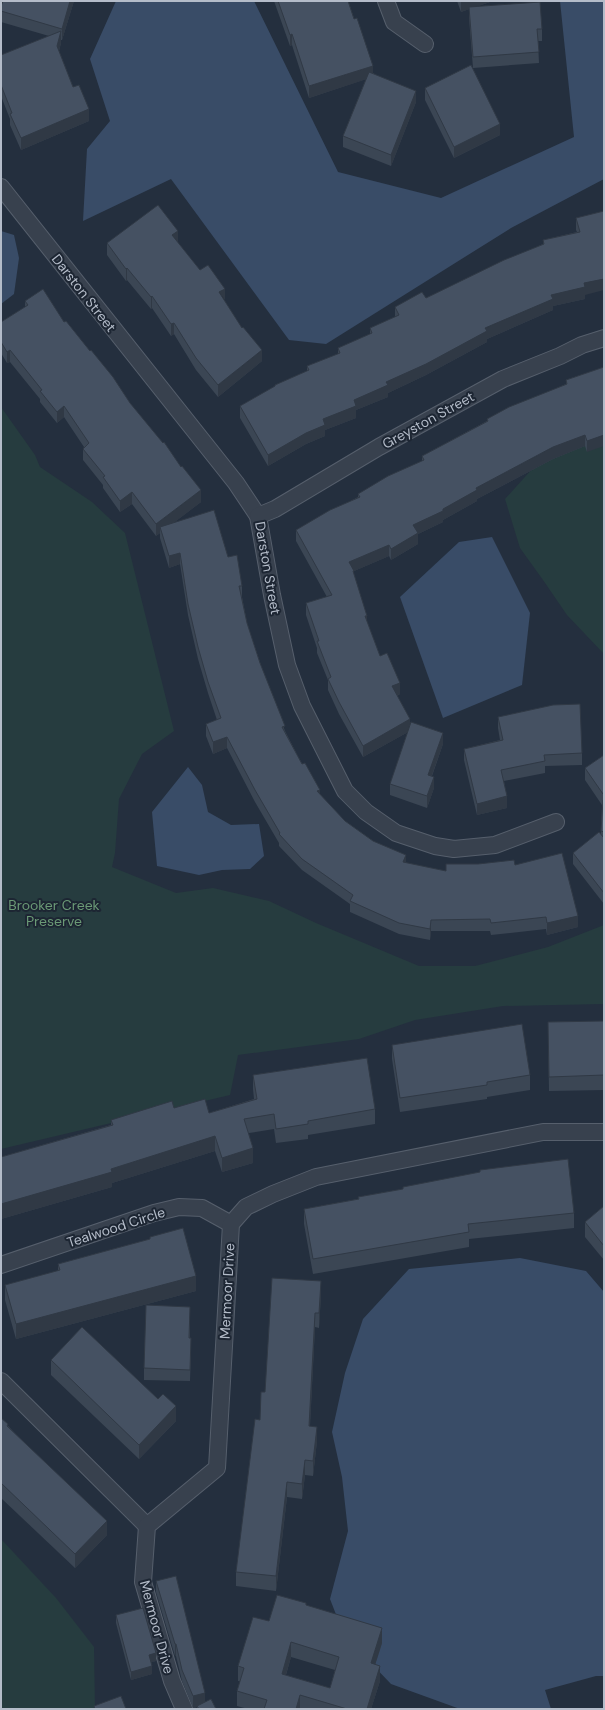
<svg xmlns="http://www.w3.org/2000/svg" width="605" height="1710" font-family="'DM Sans',sans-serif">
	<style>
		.green { fill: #263c3f }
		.water { fill: #394c67 }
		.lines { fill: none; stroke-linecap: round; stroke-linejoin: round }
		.minor-casing { stroke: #565f6c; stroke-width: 18 }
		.minor { stroke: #38414e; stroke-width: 16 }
		.wall { fill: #3b4654; fill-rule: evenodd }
		.shaded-wall { fill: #303945 }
		.building { fill: #455162; stroke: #303945; fill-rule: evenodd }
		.labels { text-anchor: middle; stroke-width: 4; stroke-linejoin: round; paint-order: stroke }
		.street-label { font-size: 14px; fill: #b4bcc9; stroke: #1d2633 }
		.park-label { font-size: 14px; fill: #6b9a76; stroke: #1d2633 }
	</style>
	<rect width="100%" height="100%" fill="#242f3e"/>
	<g class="green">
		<polygon points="1,407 35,455 40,467 92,502 125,533 174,731 142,754 119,799 115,853 112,867 176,893 213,888 269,901 316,923 419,966 475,966 548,947 604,925 604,1004 503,1006 415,1020 359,1039 238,1055 230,1095 1,1149"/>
		<polygon points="604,440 604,654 567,615 543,580 520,548 505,499 542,458"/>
		<polygon points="1,1539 56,1598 94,1647 95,1709 1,1709"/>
	</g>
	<g class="water">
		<polygon points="116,1 254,1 338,172 441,198 574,137 560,1 604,1 604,179 511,228 326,344 289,340 171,179 83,221 87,149 110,121 90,59"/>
		<polygon points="1,231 14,235 19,258 14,294 1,304"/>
		<polygon points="492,537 530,613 522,685 443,718 400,597 459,542"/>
		<polygon points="188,767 202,785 208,812 231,825 259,824 264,856 250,869 222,870 199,875 157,866 152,812"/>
		<polygon points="520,1258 586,1271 604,1292 604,1676 596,1676 545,1690 551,1709 460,1709 391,1684 344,1635 330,1599 348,1531 342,1477 332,1432 345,1373 363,1319 409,1269"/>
	</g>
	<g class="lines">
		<defs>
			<g id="minor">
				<polyline points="386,1 394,22 425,44"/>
				<polyline points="1,187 236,483 258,516 272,595 287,665 302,706 345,791 366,812 396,833 435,846 454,849 495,845 556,822"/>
				<polyline points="258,516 275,509 379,447 503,379 560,356 582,345 604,338"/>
				<polyline points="1,1265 154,1213 179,1207 202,1208 231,1224"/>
				<polyline points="1,1381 147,1526"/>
				<polyline points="184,1709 172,1681 143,1582 147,1526 217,1468 231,1224 246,1207 273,1194 316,1177 543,1132 604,1132"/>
			</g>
		</defs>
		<use href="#minor" class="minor-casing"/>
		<use href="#minor" class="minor"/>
	</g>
	<g class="wall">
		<polygon points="3,1 74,1 62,40 61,40 61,43 59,51 73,87 89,121 21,150 10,125 10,119 1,96 1,55 49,36 1,22 1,6"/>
		<polygon points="274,1 348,1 373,73 416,102 391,166 343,147 343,136 366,79 309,98 292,45 290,46"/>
		<polygon points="457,1 493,1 478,6 542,29 542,41 538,41 539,63 473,68 469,18 469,9 461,12"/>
		<polygon points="425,88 500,135 454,158 425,100"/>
		<polygon points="604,211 585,295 585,299 553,306 553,310 487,339 487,342 426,375 388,393 388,397 356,410 356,418 325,430 325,436 306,444 268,466 240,418 240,406 275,387 275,385 307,371 307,366 338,354 338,348 370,334 370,328 395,317 395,307 426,298 543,244 543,240 577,232 576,230 576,218"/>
		<polygon points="107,243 178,243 224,300 262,361 218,397 196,370 174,334 171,336 152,308 151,309 127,280 126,281 107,255"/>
		<polygon points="25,301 64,322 130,403 201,502 173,523 228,557 242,586 242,597 247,623 260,663 285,731 302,764 320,795 345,821 373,841 406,863 446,871 515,865 578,927 547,935 546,929 491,935 490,931 431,931 430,940 399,934 350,912 350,904 302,870 279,846 279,843 255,802 227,748 213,754 206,736 206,724 217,720 208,693 198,659 188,615 180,564 169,568 160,538 160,533 156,536 132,504 120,512 103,488 103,485 83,460 83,449 84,447 64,417 57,423 40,402 40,399 10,362 7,363 1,353 1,322 25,307"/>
		<polygon points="604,367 587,452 585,446 553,459 477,499 477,501 443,520 443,522 418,534 418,544 391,560 389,556 354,571 354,576 367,622 380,656 400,694 397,696 410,725 443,744 432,776 434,788 427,808 390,795 390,784 408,732 363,757 339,714 328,690 328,680 317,653 317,648 306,615 306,603 327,597 296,541 296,530 358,497 358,494 422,461 422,456 487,421 487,419 566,384 566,380"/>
		<polygon points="498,717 582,753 582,765 545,766 545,773 504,781 507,808 477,815 464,760 464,749 500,740 498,728"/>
		<polygon points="604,755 604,904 573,864 573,853 601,834 602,805 585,780 585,768"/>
		<polygon points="604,1021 604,1090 549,1091 548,1022"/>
		<polygon points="392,1045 530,1075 530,1090 487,1097 487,1099 400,1112 392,1059"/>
		<polygon points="253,1075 375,1109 375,1124 308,1135 308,1139 276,1143 274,1129 249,1133 253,1163 222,1172 215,1151 112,1183 112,1187 1,1219 1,1157 111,1125 111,1120 174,1108 209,1113 254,1099 253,1089"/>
		<polygon points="403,1187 574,1213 574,1228 469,1239 469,1247 313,1274 304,1224 304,1209 358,1199 358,1197 403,1189"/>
		<polygon points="604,1206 604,1260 585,1237 585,1222"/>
		<polygon points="150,1237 196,1291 16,1339 5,1300 5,1285 58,1271 58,1264 150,1239"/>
		<polygon points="321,1295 319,1328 315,1327 310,1426 317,1441 313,1476 305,1475 302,1499 287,1497 276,1591 236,1586 236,1572 260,1420"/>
		<polygon points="190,1318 190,1338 191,1350 190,1381 144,1380 144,1368"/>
		<polygon points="51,1360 176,1421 139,1459 51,1375"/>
		<polygon points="1,1418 107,1535 75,1568 1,1498"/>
		<polygon points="156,1581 205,1702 216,1709 197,1709 197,1707 193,1708 182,1681 176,1656 175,1656 156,1592"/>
		<path d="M306,1605L382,1643L375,1665L380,1681L371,1709H248L237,1706V1691L240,1681H238V1666L269,1621ZM291,1657L335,1670L330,1688L286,1675Z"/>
		<polygon points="116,1615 156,1661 151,1662 152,1674 131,1680 116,1623"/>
	</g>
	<g class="shaded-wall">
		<polygon points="70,1 74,1 62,40 62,29"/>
		<polygon points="461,1 493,1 461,12"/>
		<polygon points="61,31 61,43 57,58 57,46"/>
		<polygon points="292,34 292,45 290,46 290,35"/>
		<polygon points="373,66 373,77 309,98 309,86"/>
		<polygon points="416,91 416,102 391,166 391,155"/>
		<polygon points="89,109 89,121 21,150 21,138"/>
		<polygon points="500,124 500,135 454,158 454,147"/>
		<polygon points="178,231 178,243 172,235"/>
		<polygon points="127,268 127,280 126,281 126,269"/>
		<polygon points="604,279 604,290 585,295 585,299 553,306 553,310 487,339 487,342 426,375 388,393 388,397 356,410 356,418 325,430 325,436 306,444 268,466 268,455 354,400 386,382 485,328 551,295 584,283"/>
		<polygon points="225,289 225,300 219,292"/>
		<polygon points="152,296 152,308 151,309 151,297"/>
		<polygon points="174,323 174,334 171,336 171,324"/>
		<polygon points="10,350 10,362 7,363 7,352"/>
		<polygon points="262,350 262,361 218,397 218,385"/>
		<polygon points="64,406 64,417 57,423 57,412"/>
		<polygon points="585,435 585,446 553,459 477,499 477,501 443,520 443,522 418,534 418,544 391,560 391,549 413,525 443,509 476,488 553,447"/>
		<polygon points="604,435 604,446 587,452 587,441"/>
		<polygon points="201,490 201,502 162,532 160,527 160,533 156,536 156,524"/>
		<polygon points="132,492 132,504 120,512 120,501"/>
		<polygon points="389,545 389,556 354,571 354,582 349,562"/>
		<polygon points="180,553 180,564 169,568 169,556"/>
		<polygon points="365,616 367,616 367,627"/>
		<polygon points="400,683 400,694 392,698 392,686"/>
		<polygon points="410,719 410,731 363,757 363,746"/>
		<polygon points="443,733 443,744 428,786 428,775"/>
		<polygon points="227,737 227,748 213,754 213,742"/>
		<polygon points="434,777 434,788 427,808 427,796"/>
		<polygon points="320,790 320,801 317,791"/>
		<polygon points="604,793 604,804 603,805 603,794"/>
		<polygon points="507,796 507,808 477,815 477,804"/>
		<polygon points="406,855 406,867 403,862"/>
		<polygon points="578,916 578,927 547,935 547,923"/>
		<polygon points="431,920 431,931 430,940 430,929"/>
		<polygon points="215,1136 215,1151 112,1183 112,1187 1,1219 1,1204"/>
		<polygon points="253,1148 253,1163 222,1172 222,1158"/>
		<polygon points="196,1276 196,1291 16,1339 16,1324"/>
		<polygon points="321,1281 321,1295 319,1328 319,1313"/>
		<polygon points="315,1313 315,1327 309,1440 309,1426"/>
		<polygon points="176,1406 176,1421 139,1459 139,1445"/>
		<polygon points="317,1427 317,1441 313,1476 313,1461"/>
		<polygon points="305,1460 305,1475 302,1499 302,1484"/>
		<polygon points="287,1482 287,1497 276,1591 276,1576"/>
		<polygon points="107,1521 107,1535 75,1568 75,1554"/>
		<polygon points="382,1628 382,1643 371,1678 371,1663"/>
		<polygon points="291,1642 291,1657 282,1688 282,1674"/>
		<rect x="175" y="1644" width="1" height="12"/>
		<polygon points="156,1653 156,1661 149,1663 149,1655"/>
		<polygon points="152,1666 152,1674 131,1680 131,1672"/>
		<polygon points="380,1666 380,1681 371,1709 367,1709"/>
		<polygon points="205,1693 205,1705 193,1708 193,1696"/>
		<polygon points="300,1695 300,1709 296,1709"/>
	</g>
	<g class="building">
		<polygon points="3,1 70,1 62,29 1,11 1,6"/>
		<polygon points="278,1 348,1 354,19 357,18 373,66 309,86 292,34 290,35"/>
		<polygon points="540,2 542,29 537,29 539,52 473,57 469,7"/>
		<polygon points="61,31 57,46 73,87 79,85 89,109 21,138 10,114 12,113 1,85 1,55"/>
		<polygon points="471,65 500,124 454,147 425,88"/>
		<polygon points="369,72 416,91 391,155 343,136"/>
		<polygon points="158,205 178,231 172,235 200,270 208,265 225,289 219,292 242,328 243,327 262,350 218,385 196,358 174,323 171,324 152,296 151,297 127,268 126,269 107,243"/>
		<polygon points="604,211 604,279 584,283 585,287 551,295 553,299 485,328 487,331 426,364 386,382 388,385 354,400 356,406 323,419 325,425 306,433 268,455 240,406 275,386 275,385 309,370 307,366 340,353 338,348 372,333 370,328 399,315 395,307 422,292 426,298 504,260 544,244 543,240 580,232 576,218"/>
		<polygon points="43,289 64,322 66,321 90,351 91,350 113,377 130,403 163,443 164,442 181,467 182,466 201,490 156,524 132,492 120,501 103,477 105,476 83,449 89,443 64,406 57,412 40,391 42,390 10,350 7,352 1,342 1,322 28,305 25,301"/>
		<polygon points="604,367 604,435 587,441 585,435 553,447 476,488 477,490 443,509 443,511 413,525 418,533 391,549 389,545 349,562 354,571 353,571 367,616 365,616 380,656 387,653 400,683 392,686 410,719 363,746 339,702 328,679 331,677 317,641 319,641 306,603 332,595 296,530 330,510 360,497 358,494 388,476 424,460 422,456 488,421 487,419 509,407 567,384 566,380"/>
		<polygon points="214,510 228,557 237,555 242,586 239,586 247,623 260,663 285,726 282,727 302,764 305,763 320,790 317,791 345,821 373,841 406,855 403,862 446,871 446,864 478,864 514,860 515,865 562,853 578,916 547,923 546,917 491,923 490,919 431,920 430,929 399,923 350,901 353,895 302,859 279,834 280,833 255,790 227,737 213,742 206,724 221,718 208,682 198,647 188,604 180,553 169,556 160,527"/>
		<polygon points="580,704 582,753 544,755 545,761 501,770 507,796 477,804 464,749 503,740 498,717 553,705"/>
		<polygon points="411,722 443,733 428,775 434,777 427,796 390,784"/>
		<polygon points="604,755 604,793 603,794 585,768"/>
		<polygon points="603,800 604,800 604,832 601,831"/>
		<polygon points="599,832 604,838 604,893 573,853"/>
		<polygon points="604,1021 604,1075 549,1077 548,1022"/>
		<polygon points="522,1024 530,1075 487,1082 487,1085 400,1098 392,1045"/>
		<polygon points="367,1058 375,1109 308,1121 308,1124 276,1129 274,1114 244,1119 253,1148 222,1158 215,1136 111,1169 112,1172 1,1204 1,1157 113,1125 111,1120 172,1101 174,1108 205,1099 209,1113 257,1099 253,1075"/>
		<polygon points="568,1159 574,1213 468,1224 469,1232 313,1259 304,1209 359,1199 358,1197 403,1189 403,1187 480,1172 480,1170"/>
		<polygon points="604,1206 604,1246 585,1222"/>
		<polygon points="183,1228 196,1276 16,1324 5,1285 60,1270 58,1264 150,1239 150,1237"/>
		<polygon points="272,1278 321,1281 319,1313 315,1313 309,1426 317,1427 313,1461 305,1460 302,1484 287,1482 276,1576 236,1572 255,1419 260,1420 261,1392 265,1392"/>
		<polygon points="146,1305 190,1307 189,1338 191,1338 190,1370 144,1368"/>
		<polygon points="82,1327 158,1399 163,1394 176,1406 139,1445 51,1360"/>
		<polygon points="1,1418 8,1424 7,1426 107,1521 75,1554 1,1483"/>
		<polygon points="176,1576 205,1693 193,1696 182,1670 176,1644 175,1644 156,1581"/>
		<path d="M277,1595L306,1603V1605L382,1628L371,1663L380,1666L367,1709H347L300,1695L296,1709H264L267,1700L237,1691L244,1668L238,1666L253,1617L269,1621ZM291,1642L339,1657L330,1688L282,1674Z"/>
		<polygon points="143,1608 156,1653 149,1655 152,1666 131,1672 116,1615"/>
		<polygon points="121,1696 126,1709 95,1709 94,1706"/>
		<polygon points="211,1699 216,1709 199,1709 197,1706"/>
	</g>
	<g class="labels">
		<g class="street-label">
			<text transform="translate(84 293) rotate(52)" y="5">Darston Street</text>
			<text transform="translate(428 420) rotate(-29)" y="5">Greyston Street</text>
			<text transform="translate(268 568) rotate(80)" y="5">Darston Street</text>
			<text transform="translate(116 1227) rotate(-18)" y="5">Tealwood Circle</text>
			<text transform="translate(227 1291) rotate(-87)" y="5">Mermoor Drive</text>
			<text transform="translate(157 1627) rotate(75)" y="5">Mermoor Drive</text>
		</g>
		<g class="park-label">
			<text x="54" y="910">Brooker Creek<tspan x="54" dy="16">Preserve</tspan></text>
		</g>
	</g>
	<rect width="605" height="1710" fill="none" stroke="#b4bcc9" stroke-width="4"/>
</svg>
